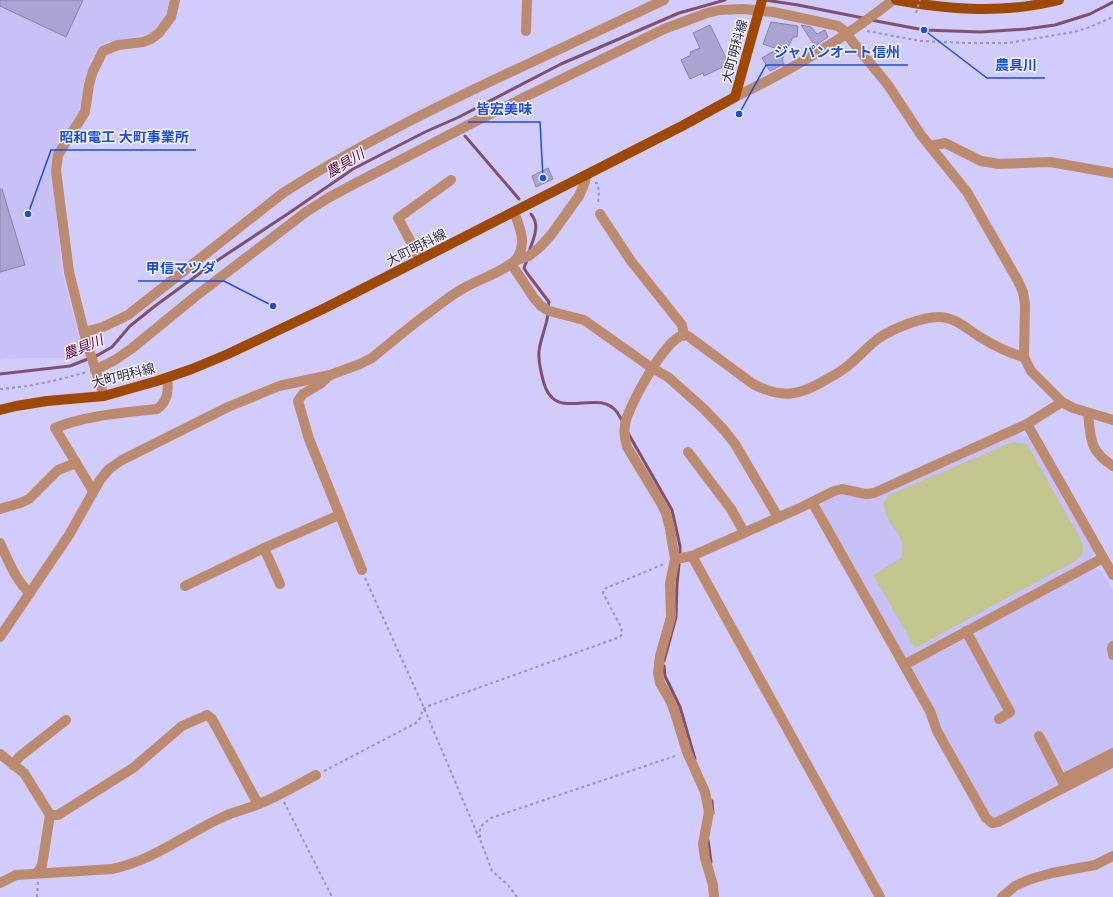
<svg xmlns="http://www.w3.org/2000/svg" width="1113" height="897" font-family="'Fira Sans','Noto Sans JP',sans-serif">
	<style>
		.built { fill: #c8c1f8 }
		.green { fill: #c2c58e }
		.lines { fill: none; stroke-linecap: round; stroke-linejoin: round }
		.stream { stroke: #81506d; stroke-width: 3 }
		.building { fill: #aaa4d3; stroke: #8781ae }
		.path { stroke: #9893b9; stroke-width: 2; stroke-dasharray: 3 3; stroke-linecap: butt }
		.minor { stroke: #bb8a6f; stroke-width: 10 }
		.major { stroke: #9f4800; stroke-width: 10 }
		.path-bridge { stroke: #9893b9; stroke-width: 2; stroke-dasharray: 3 3; stroke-linecap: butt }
		.labels { text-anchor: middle; stroke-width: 3; stroke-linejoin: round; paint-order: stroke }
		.street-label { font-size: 13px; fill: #312e41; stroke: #f3f2fc }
		.water-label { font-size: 14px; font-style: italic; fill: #590038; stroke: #f3f2fc }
		.leader { fill: none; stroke: #1d4ed8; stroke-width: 1.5 }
		.callout-dot { fill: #1d4ed8; stroke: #f3f2fc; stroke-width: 1.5 }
		.callout-label { font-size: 14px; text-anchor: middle; font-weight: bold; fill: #1d4ed8; stroke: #f3f2fc; stroke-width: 3; stroke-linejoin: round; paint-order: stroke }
	</style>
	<rect width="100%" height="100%" fill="#d2ccfd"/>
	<g class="built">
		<polygon points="0,0 171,0 163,22 151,34 107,42 100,47 91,59 83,99 77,116 52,157 62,271 81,345 78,353 72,358 23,358 0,360"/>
		<polygon points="1016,434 1032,438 1095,551 1091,559 1096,569 1101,570 1113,591 1113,756 997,820 990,816 820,511 822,503 838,494 881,494"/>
	</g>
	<path class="green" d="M1012,442L1027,444L1080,538C1084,547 1085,551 1079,559L915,648L873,575L901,558C907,533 891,531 885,512C884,509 884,505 884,502L889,495Z"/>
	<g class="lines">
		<g class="stream">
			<polyline points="765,0 798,5 863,18"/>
			<polyline points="871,20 924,30 981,32 1026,29 1055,25 1090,14 1113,2"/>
			<polyline points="465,136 519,199"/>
			<path d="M529,252C533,239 541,226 531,214"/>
			<polyline points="527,260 524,268 527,273 549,302 548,308"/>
			<path d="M548,313C547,326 540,339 539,352C538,361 541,371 543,380C554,426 596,386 617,412C619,415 621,419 623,422"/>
			<polyline points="0,374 70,366 98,355 112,347 130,326 155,306 218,260 289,213 353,169 425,132 459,117 561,64 679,13 725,0"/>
			<polyline points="628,433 672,510 680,546 680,556"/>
			<polyline points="664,661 676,617 677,584 679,564"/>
			<polyline points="664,666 665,676 680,707 695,759"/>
			<polyline points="712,801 713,813"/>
			<polyline points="708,840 711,862"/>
		</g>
	</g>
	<g class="building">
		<polygon points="0,0 83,0 66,37 0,6"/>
		<polygon points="771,22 798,26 797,37 793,37 782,60 784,64 770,71 762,58 777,49 763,44"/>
		<polygon points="710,25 729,64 704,76 703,73 690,79 681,60 691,55 690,52 700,48 693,33"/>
		<polygon points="801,25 811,27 817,34 825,30 828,37 815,46"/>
		<polygon points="548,168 553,179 536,187 532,176"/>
		<polygon points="0,189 2,189 25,265 0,272"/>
	</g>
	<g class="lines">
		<g class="path">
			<polyline points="867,31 921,41 967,43 1009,43 1074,32 1090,27 1113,17"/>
			<polyline points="595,183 597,183 599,191 598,205"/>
			<path d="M0,389C30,387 58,380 87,372"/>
			<polyline points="365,578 424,708 479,838"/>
			<polyline points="324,771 416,723 421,717 422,710 428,706 620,637 622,634 621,627 603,593 604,589 664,564"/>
			<polyline points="284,802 332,897"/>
			<polyline points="37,897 38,882"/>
			<polyline points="517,897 508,885 492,871 480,839 480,827 491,818 678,755"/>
		</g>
		<g class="minor">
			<polyline points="526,31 527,0"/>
			<path d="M735,97C791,70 844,39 893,0"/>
			<polyline points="930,146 945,143 981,161 999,164 1050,162 1113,173"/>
			<polyline points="600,214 631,261 682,325 684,335"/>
			<polyline points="420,259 398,218 451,180"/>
			<polyline points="517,260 529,256 540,247 551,235 579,196 585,182 586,175"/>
			<polyline points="512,265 534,298 541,306 549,311 584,320 652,368 668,377 704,409 724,430 735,444 778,517"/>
			<path d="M84,332L103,327L128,315L283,193C361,143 446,102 530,63C574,42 619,21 664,0"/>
			<polyline points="95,370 115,360 131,349 196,296 306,212 328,198 356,183 480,119 664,29 707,13 720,10 744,9 773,12 829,24 838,26 843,30 888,85 921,135 967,192 1018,281 1023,292 1025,305 1024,357 1031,371 1062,402 1073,408 1113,420"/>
			<polyline points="330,375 320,384 303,394 298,401 309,439 362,570"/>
			<polyline points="104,396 86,340 69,272 56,171 58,155 85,112 89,85 93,71 103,51 118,45 143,42 151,39 159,33 171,17 175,0"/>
			<path d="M1088,413C1091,440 1089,450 1113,466"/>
			<polyline points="1027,424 1113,575"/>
			<polyline points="688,452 731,509 744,532"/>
			<path d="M93,491L55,428C87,415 123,413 157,409C168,401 169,390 167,378"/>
			<polyline points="812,502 930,711 937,731 986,818 992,823 998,822 1113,762"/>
			<polyline points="0,509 20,503 29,499 58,470 76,463"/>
			<path d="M0,543C8,560 16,581 30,593"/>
			<polyline points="264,548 280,584"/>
			<polyline points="692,556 880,897"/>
			<polyline points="675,559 692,556 802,507 834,491 842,489 866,494 874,493 1027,424 1062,402"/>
			<polyline points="185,586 264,548 339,515"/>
			<polyline points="966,631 1010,712 999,719"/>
			<path d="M0,637L69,535L100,480L109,469L122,460L228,407L279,386L330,375L360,364L372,358C390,343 408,328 427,314C439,305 451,295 464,288C476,281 511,268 517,258C527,243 520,228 514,212"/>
			<polyline points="1113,646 1112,648 1113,655"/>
			<polyline points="904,665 1103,558"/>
			<polyline points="1039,736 1064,784"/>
			<polyline points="0,754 24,773 50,815 42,865 38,872"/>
			<polyline points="13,765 19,757 66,720"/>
			<polyline points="1062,779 1113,753"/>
			<polyline points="50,815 58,815 133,768 182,726 207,715 212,719 258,804"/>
			<path d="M0,883L16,875L112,869C153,861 187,833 225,816C236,811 248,809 259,804C279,796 297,785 316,775"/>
			<path d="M714,897L713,885L705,858L703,844L709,812L705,792L687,752L675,713L671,702L660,683L658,673L660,656L671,617L670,584L675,559L670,529L666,513L661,503L627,447C624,437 623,427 627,417C635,396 661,348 679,337C682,335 685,335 688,336L753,384C782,399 800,396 827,379C835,375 843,370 850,364C860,356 869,345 879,338C894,328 922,317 939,317C955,317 967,329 980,337C993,345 1008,353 1024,357"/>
			<polyline points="1002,897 1015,886 1031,879 1052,873 1095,865 1113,856"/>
		</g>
		<g class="major">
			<path d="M896,0C951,10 1004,14 1059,0"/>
			<polyline points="0,410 16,406 47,401 104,396 157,381 192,369 228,354 325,308 682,126 735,97 762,0"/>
		</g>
		<polyline class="path-bridge" points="916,13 920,0"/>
	</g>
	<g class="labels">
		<g class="street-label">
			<text transform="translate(734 51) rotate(-75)" y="5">大町明科線</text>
			<text transform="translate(416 247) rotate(-27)" y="5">大町明科線</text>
			<text transform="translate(123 375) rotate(-14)" y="5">大町明科線</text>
		</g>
		<g class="water-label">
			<text transform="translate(345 163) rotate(-31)" y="5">農具川</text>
			<text transform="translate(83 347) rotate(-22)" y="5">農具川</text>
		</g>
	</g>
	<path class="leader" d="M739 114L766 65H908M924 30L987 78H1045M543 178L540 122H468M28 214L51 150H196M273 306L224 281H138"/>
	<g class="callout-dot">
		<circle cx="739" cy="114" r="4"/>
		<circle cx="924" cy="30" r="4"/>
		<circle cx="543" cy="178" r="4"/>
		<circle cx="28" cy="214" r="4"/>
		<circle cx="273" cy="306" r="4"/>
	</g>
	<g class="callout-label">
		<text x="837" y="57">ジャパンオート信州</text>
		<text x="1016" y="70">農具川</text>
		<text x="504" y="114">皆宏美味</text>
		<text x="124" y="142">昭和電工 大町事業所</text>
		<text x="181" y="273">甲信マツダ</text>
	</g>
</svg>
